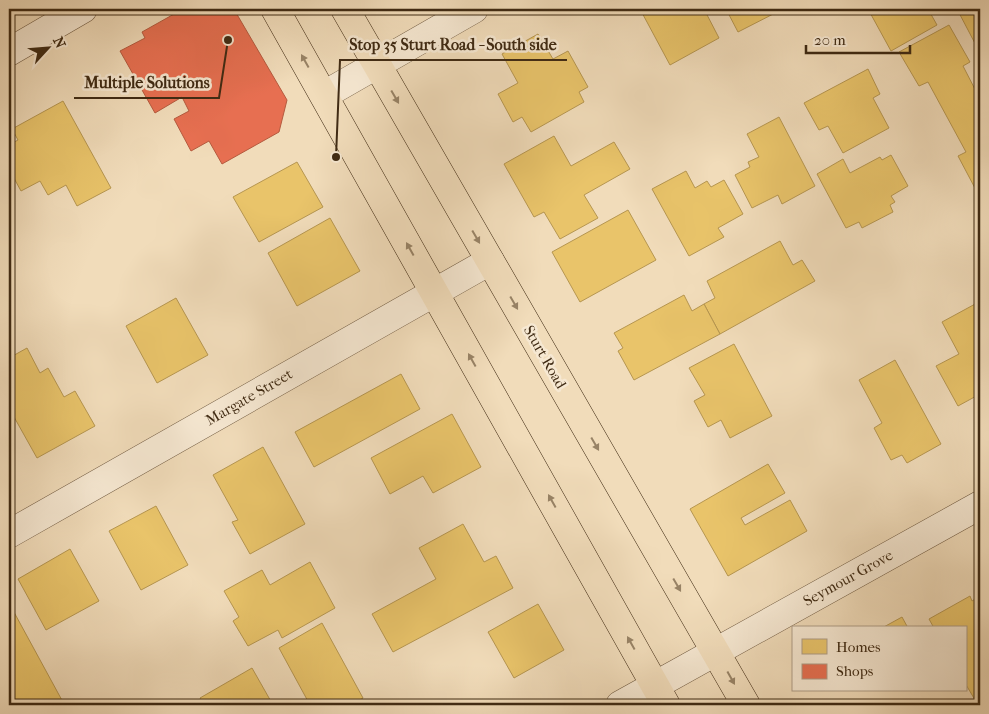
<svg xmlns="http://www.w3.org/2000/svg" width="989" height="714" font-family="'IM FELL French Canon',serif">
	<style>
		.homes { fill: #e9c46a; stroke: #b69650 }
		.shops { fill: #e76f51; stroke: #b55a3e }
		.lines { fill: none; stroke-linecap: round; stroke-linejoin: round }
		.minor-casing { stroke: #6c563d; stroke-width: 29 }
		.major-casing { stroke: #3f2a13; stroke-width: 29 }
		.minor { stroke: #f6e8d2; stroke-width: 28 }
		.major { stroke: #f1dcba; stroke-width: 28 }
		.oneway { fill: #988366 }
		.labels { text-anchor: middle; stroke-width: 5; stroke-linejoin: round; paint-order: stroke }
		.street-label { font-size: 15px; fill: #3f2a13; stroke: #f6e8d2 }
		.leader { fill: none; stroke: #3f2a13; stroke-width: 2 }
		.callout-dot { fill: #3f2a13; stroke: #f6e8d2; stroke-width: 2 }
		.callout-label { font-size: 16px; text-anchor: middle; font-weight: bold; fill: #3f2a13; stroke: #f6e8d2; stroke-width: 5; stroke-linejoin: round; paint-order: stroke }
	</style>
	<rect width="100%" height="100%" fill="#f1dcba"/>
	<filter id="stains"><feTurbulence type="fractalNoise" baseFrequency=".004" numOctaves="4"/><feColorMatrix values="0 0 0 0 .2 0 0 0 0 .09 0 0 0 0 .02 0 0 0 .5 -.17"/></filter>
	<radialGradient id="worn" r=".72"><stop offset=".6" stop-color="#630" stop-opacity="0"/><stop offset="1" stop-color="#630" stop-opacity=".3"/></radialGradient>
	<g class="homes">
		<polygon points="640,9 677,9 678,11 682,9 704,9 719,38 670,65"/>
		<polygon points="726,9 783,9 738,32"/>
		<polygon points="868,9 928,9 937,25 891,51"/>
		<polygon points="957,9 980,9 980,50 979,51"/>
		<polygon points="949,25 970,62 963,66 980,99 980,188 976,190 958,156 966,152 928,82 919,86 899,52"/>
		<polygon points="538,34 553,59 568,51 588,87 579,92 584,102 531,132 522,117 513,122 498,94 518,83 502,54"/>
		<polygon points="868,69 880,94 873,98 889,128 843,153 828,126 819,130 804,103"/>
		<polygon points="63,101 111,188 77,206 66,185 48,195 40,181 21,191 9,169 9,145 18,140 12,129"/>
		<polygon points="779,117 815,186 782,204 778,195 752,208 735,175 750,167 748,162 759,157 747,134"/>
		<polygon points="554,136 571,166 614,142 630,169 584,195 598,218 560,239 544,212 534,217 504,164"/>
		<polygon points="891,155 908,186 891,196 895,202 890,205 893,212 862,228 859,222 846,228 817,174 843,159 850,173 880,157 882,160"/>
		<polygon points="297,162 323,207 259,242 233,197"/>
		<polygon points="686,171 695,188 707,181 711,187 724,180 743,214 718,228 724,237 689,256 652,189"/>
		<polygon points="628,210 656,260 580,302 552,252"/>
		<polygon points="330,218 360,271 297,306 268,253"/>
		<polygon points="780,241 793,265 802,260 815,281 720,334 704,304 715,298 707,281"/>
		<polygon points="684,295 692,311 704,304 720,334 634,380 618,351 623,348 614,333"/>
		<polygon points="176,298 208,355 157,383 126,326"/>
		<polygon points="977,303 980,309 980,394 958,406 936,366 959,354 942,322"/>
		<polygon points="734,344 772,416 730,438 721,420 708,427 694,401 705,395 689,368"/>
		<polygon points="27,348 40,373 48,368 64,397 75,391 95,426 37,458 9,408 9,358"/>
		<polygon points="895,360 941,444 907,463 902,455 891,460 874,428 882,423 859,380"/>
		<polygon points="401,374 420,409 314,467 295,432"/>
		<polygon points="452,414 481,467 433,493 423,476 390,494 371,458"/>
		<polygon points="263,447 305,524 250,554 232,522 238,520 213,475"/>
		<polygon points="768,464 785,493 741,518 745,525 790,500 807,531 728,576 690,509"/>
		<polygon points="156,506 188,565 141,590 109,531"/>
		<polygon points="463,524 484,562 496,556 513,588 393,652 372,614 436,579 419,548"/>
		<polygon points="70,549 99,601 46,630 18,579"/>
		<polygon points="310,562 335,608 282,638 278,630 248,646 233,621 239,617 224,591 262,570 270,585"/>
		<polygon points="970,596 972,601 980,596 980,705 978,705 965,683 965,628 934,628 929,619"/>
		<polygon points="9,603 64,704 62,705 11,705 9,701"/>
		<polygon points="538,604 564,650 514,678 488,632"/>
		<polygon points="902,617 908,628 882,628"/>
		<polygon points="322,623 363,698 351,705 330,705 328,703 324,705 310,705 279,648"/>
		<polygon points="252,668 273,705 204,705 200,698"/>
	</g>
	<polygon class="shops" points="183,9 228,9 235,11 287,100 279,132 222,164 209,141 191,151 174,119 189,111 182,97 155,113 120,51 145,38 142,32"/>
	<g class="lines">
		<defs>
			<g id="minor">
				<polyline points="9,52 83,9"/>
				<polyline points="324,95 474,9"/>
				<polyline points="9,534 490,261"/>
				<polyline points="620,705 980,505"/>
			</g>
			<g id="major">
				<polyline points="275,9 666,705"/>
				<polyline points="345,9 746,705"/>
			</g>
		</defs>
		<use href="#minor" class="minor-casing"/>
		<use href="#major" class="major-casing"/>
		<use href="#minor" class="minor"/>
		<use href="#major" class="major"/>
	</g>
	<defs><path id="oneway-solid" d="M-6-.8H1V-3.2L6.5 0L1 3.2V.8H-6Z" transform="scale(1.25)"/></defs>
	<g class="oneway">
		<use href="#oneway-solid" transform="translate(305 61) rotate(-119)"/>
		<use href="#oneway-solid" transform="translate(395 97) rotate(60)"/>
		<use href="#oneway-solid" transform="translate(476 237) rotate(60)"/>
		<use href="#oneway-solid" transform="translate(410 249) rotate(-119)"/>
		<use href="#oneway-solid" transform="translate(514 303) rotate(60)"/>
		<use href="#oneway-solid" transform="translate(472 360) rotate(-119)"/>
		<use href="#oneway-solid" transform="translate(595 444) rotate(60)"/>
		<use href="#oneway-solid" transform="translate(552 501) rotate(-119)"/>
		<use href="#oneway-solid" transform="translate(677 585) rotate(60)"/>
		<use href="#oneway-solid" transform="translate(631 643) rotate(-119)"/>
		<use href="#oneway-solid" transform="translate(731 678) rotate(61)"/>
	</g>
	<g class="labels">
		<g class="street-label">
			<text transform="translate(545 357) rotate(60)" y="5">Sturt Road</text>
			<text transform="translate(249 397) rotate(-30)" y="5">Margate Street</text>
			<text transform="translate(848 578) rotate(-29)" y="5">Seymour Grove</text>
		</g>
	</g>
	<path class="leader" d="M336 157L340 60H567M228 40L219 98H74"/>
	<g class="callout-dot">
		<circle cx="336" cy="157" r="5"/>
		<circle cx="228" cy="40" r="5"/>
	</g>
	<g class="callout-label">
		<text x="453" y="50">Stop 35 Sturt Road - South side</text>
		<text x="147" y="88">Multiple Solutions</text>
	</g>
	<rect width="989" height="714" fill="none" stroke="#f1dcba" stroke-width="30"/>
	<rect x="10" y="10" width="969" height="694" fill="none" stroke="#3f2a13" stroke-width="2.5"/>
	<rect x="15" y="15" width="959" height="684" fill="none" stroke="#3f2a13"/>
	<rect x="792" y="626" width="175" height="65" fill="#f6e8d2" stroke="#ad9c86"/>
	<rect x="802" y="639" width="25" height="15" fill="#e9c46a" stroke="#ad9c86"/>
	<text x="836" y="652" font-size="15" fill="#3f2a13">Homes</text>
	<rect x="802" y="664" width="25" height="15" fill="#e76f51" stroke="#ad9c86"/>
	<text x="836" y="676" font-size="15" fill="#3f2a13">Shops</text>
	<g transform="translate(48 48) rotate(64)" stroke="#f6e8d2" stroke-width="4" paint-order="stroke">
	<path d="M0-4L9 19L0 12L-9 19Z" fill="#3f2a13"/>
	<text y="-8" font-size="14" font-weight="bold" text-anchor="middle" fill="#3f2a13">N</text>
	</g>
	<path d="M806 45v8h104v-8" fill="none" stroke="#3f2a13" stroke-width="2.5"/>
	<text x="814" y="45" font-size="15" fill="#3f2a13" stroke="#f6e8d2" stroke-width="4" paint-order="stroke">20 m</text>
	<rect width="100%" height="100%" filter="url(#stains)"/>
	<rect width="100%" height="100%" fill="url(#worn)"/>
</svg>
